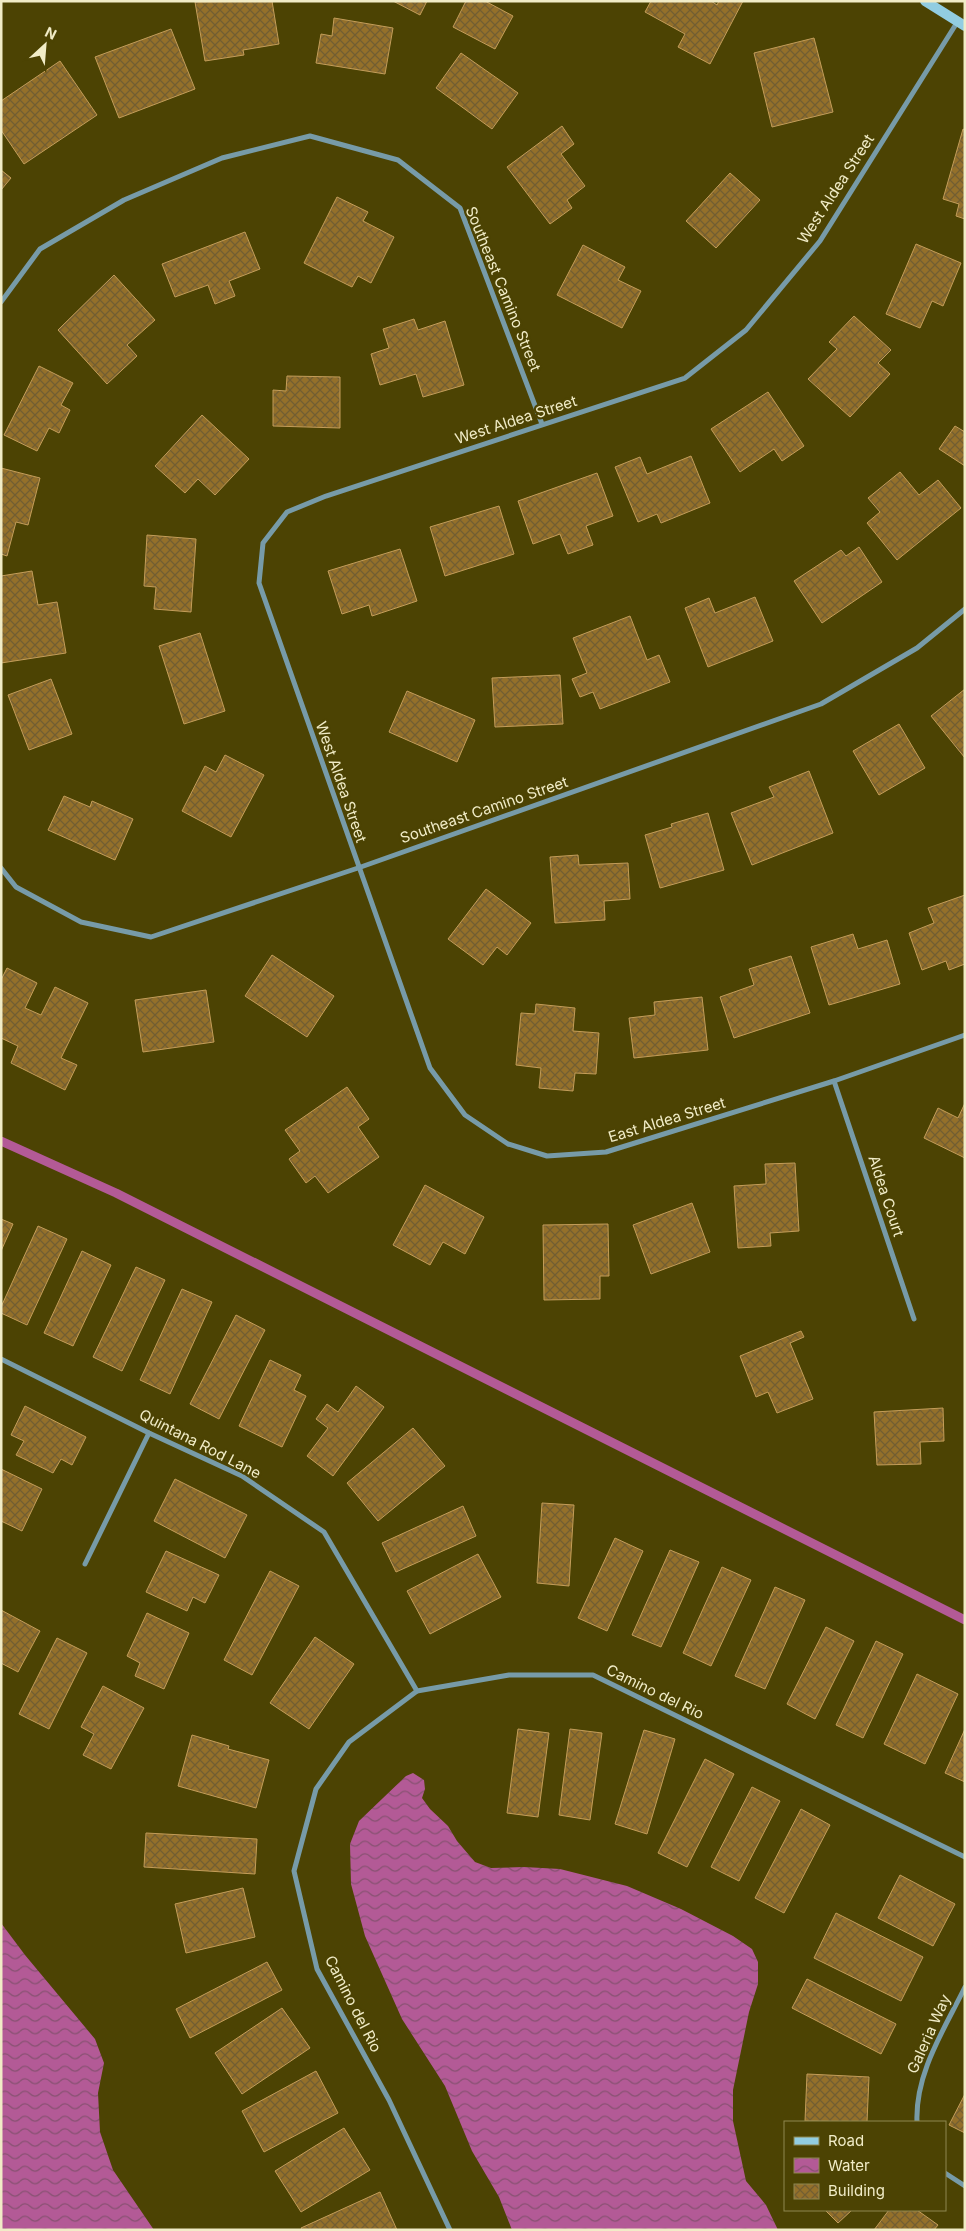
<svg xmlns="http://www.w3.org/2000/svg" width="966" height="2231" font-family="Inter,sans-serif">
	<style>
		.water { fill: url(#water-waves) }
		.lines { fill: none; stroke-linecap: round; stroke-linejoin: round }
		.stream { stroke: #b35a96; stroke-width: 9 }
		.building { fill: url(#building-cross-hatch); stroke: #c39d5a }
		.minor { stroke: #779ba8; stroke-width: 5 }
		.secondary { stroke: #92cde1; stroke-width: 10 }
		.labels { text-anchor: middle; stroke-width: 4.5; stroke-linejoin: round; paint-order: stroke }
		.street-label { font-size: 15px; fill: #f1ecc7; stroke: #4c4303 }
	</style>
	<defs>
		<pattern id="water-waves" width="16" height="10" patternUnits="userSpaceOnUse" patternTransform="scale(1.25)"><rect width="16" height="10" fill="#b35a96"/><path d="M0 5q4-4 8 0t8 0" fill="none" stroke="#885272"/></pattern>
		<pattern id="building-cross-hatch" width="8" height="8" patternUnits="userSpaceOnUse" patternTransform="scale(1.25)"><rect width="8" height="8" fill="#94702a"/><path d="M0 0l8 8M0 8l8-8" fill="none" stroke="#725e32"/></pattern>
	</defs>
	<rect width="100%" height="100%" fill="#4c4303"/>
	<g class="water">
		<polygon points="413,1773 424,1780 425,1789 422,1798 430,1809 448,1826 457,1841 475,1862 491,1868 524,1867 560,1869 627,1886 681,1909 733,1936 752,1949 758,1962 758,1984 749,2012 733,2090 733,2121 746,2181 766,2205 778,2230 512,2230 499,2197 472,2151 445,2086 402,2019 365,1936 351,1884 350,1844 359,1821 406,1776"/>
		<polygon points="1,1923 25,1955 95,2039 104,2063 98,2093 100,2132 113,2170 154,2230 1,2230"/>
	</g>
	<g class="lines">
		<polyline class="stream" points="1,1141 116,1193 965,1620"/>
	</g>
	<g class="building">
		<polygon points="272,1 279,44 243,50 244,55 205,61 195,2"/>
		<polygon points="393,1 427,1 420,15"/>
		<polygon points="466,1 485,1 513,16 495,49 453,27"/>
		<polygon points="651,1 711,1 717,5 719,1 743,1 710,64 678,47 685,34 645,12"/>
		<polygon points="334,18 393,28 385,74 316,63 321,34 332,36"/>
		<polygon points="171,29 195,89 119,118 95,57"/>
		<polygon points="814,38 833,112 772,127 754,53"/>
		<polygon points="461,53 518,93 492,129 436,88"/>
		<polygon points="60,61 97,115 24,164 1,130 1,101"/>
		<polygon points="562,126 574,144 561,154 585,186 567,200 572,208 550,224 507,167"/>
		<polygon points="963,129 965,130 965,219 956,216 959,204 943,199"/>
		<polygon points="1,170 11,178 1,190"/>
		<polygon points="730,173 760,200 716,248 686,221"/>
		<polygon points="337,197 368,212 363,221 394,237 371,283 358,276 352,287 304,263"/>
		<polygon points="245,232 260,269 229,281 235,296 215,304 208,285 175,297 162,264"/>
		<polygon points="916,244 961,263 943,306 932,301 920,328 886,314"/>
		<polygon points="583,245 625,267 618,280 641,291 622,328 557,295"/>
		<polygon points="114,275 155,320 127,345 137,356 107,384 58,330"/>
		<polygon points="854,316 891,350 878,363 890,374 850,417 808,379 837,349 829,342"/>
		<polygon points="414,319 418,330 445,321 464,385 423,397 416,374 380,385 371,354 389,348 383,329"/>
		<polygon points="39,366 73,383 61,405 70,410 59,433 49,428 37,451 4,435"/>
		<polygon points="287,376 340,377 340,428 273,426 273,390 286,391"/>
		<polygon points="768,392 804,446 782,461 774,449 740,472 711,429"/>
		<polygon points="202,415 249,459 215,495 198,479 185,493 155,466"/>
		<polygon points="955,426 965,432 965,466 939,449"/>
		<polygon points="691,456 710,503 661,523 657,514 638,522 615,467 640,457 647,474"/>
		<polygon points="1,468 40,478 28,525 16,522 7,556 1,554"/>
		<polygon points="900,472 919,495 938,480 961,508 897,560 867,523 880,512 868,498"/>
		<polygon points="597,473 613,516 586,526 593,545 568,554 560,534 533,544 518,501"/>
		<polygon points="499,506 514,554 445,576 430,527"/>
		<polygon points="147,535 196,539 191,612 154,609 156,587 144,586"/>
		<polygon points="859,547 882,582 822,623 794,581 841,550 846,556"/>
		<polygon points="400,549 417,601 372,616 369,605 342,614 328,571"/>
		<polygon points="32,571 38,605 57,602 66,653 1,663 1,576"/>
		<polygon points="755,597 773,641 708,667 685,608 709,598 715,613"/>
		<polygon points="630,616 647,660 659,655 670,682 600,709 593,692 580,697 572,679 587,673 573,638"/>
		<polygon points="200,633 225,711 184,724 159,646"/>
		<polygon points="560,675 563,724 495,727 492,678"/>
		<polygon points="51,679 72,734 29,750 8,695"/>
		<polygon points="965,689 965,758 931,716"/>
		<polygon points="407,691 475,720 457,762 389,732"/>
		<polygon points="899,724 925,768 879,795 853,751"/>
		<polygon points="225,755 264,775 231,837 182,811 205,766 216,772"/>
		<polygon points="809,771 833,833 752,865 731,813 774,797 769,787"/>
		<polygon points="64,796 90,807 92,801 133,819 115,860 48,830"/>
		<polygon points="708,813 724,870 660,888 645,835 672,827 671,824"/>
		<polygon points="578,855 579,865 628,863 630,899 604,901 605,920 555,923 550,857"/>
		<polygon points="486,889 531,923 507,955 497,947 483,965 448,939"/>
		<polygon points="965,895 965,964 949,970 946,961 922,970 909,933 934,923 928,908"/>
		<polygon points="853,934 858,949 887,940 900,984 829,1005 811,947"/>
		<polygon points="272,955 334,996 307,1037 245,996"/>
		<polygon points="791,956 810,1013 734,1038 720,997 754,985 749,969"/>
		<polygon points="7,968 37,983 25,1008 41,1015 55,987 88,1003 61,1058 77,1065 65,1090 11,1063 18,1046 1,1038 1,980"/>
		<polygon points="206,990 214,1042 143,1052 135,1000"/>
		<polygon points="702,997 708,1050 634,1058 629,1018 655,1015 654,1002"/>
		<polygon points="536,1004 575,1008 573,1031 599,1033 596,1074 575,1073 573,1091 539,1088 541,1068 516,1065 521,1013 535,1014"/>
		<polygon points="347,1087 369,1119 358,1127 379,1157 328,1193 315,1176 306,1183 289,1159 300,1151 285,1130"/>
		<polygon points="965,1103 965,1158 924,1138 938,1108 958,1118"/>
		<polygon points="795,1163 799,1231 770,1233 771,1246 738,1248 734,1186 766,1184 765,1164"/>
		<polygon points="425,1185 484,1217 465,1254 443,1242 430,1265 393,1245"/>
		<polygon points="692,1203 710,1252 651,1274 633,1225"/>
		<polygon points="1,1219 13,1224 1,1251"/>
		<polygon points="608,1224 609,1276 600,1276 600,1299 544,1300 543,1225"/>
		<polygon points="38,1226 67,1239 27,1325 1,1313 1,1307"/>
		<polygon points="82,1251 111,1265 73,1346 44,1333"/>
		<polygon points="136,1267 165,1280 122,1371 93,1357"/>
		<polygon points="182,1289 212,1302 170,1394 140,1380"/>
		<polygon points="236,1315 265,1330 219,1419 190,1404"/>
		<polygon points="801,1331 804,1337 790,1343 813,1399 777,1413 768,1392 756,1397 740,1356"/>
		<polygon points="270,1360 301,1375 294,1390 306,1396 282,1447 239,1426"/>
		<polygon points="356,1386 384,1407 333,1476 307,1456 328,1428 316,1419 327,1404 338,1412"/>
		<polygon points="25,1406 86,1437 72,1465 61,1459 53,1473 16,1455 24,1441 11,1435"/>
		<polygon points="943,1408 944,1441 920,1442 921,1464 877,1465 874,1412"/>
		<polygon points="413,1428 445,1466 378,1521 347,1483"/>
		<polygon points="1,1469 42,1489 22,1531 1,1521"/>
		<polygon points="175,1479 247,1515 225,1558 154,1521"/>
		<polygon points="542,1503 574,1505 569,1586 537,1583"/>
		<polygon points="463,1506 476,1536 396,1572 382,1543"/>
		<polygon points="615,1538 643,1551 607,1631 578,1618"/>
		<polygon points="670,1550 699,1562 661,1647 632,1635"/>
		<polygon points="166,1551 219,1575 205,1603 193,1597 187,1611 146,1592"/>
		<polygon points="478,1554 501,1597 430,1634 407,1591"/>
		<polygon points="722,1567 751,1580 711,1666 683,1653"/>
		<polygon points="270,1571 299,1586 252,1675 224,1660"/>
		<polygon points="775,1587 805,1600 765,1689 735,1676"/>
		<polygon points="1,1610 40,1631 18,1672 1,1663"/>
		<polygon points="147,1613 189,1633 164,1689 135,1676 140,1663 127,1656"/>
		<polygon points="826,1627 854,1641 815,1719 787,1704"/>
		<polygon points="315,1637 354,1664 309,1729 270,1703"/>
		<polygon points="57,1638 87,1653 49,1729 19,1714"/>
		<polygon points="876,1641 903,1654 863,1738 836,1725"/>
		<polygon points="917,1674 958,1694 925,1764 884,1744"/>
		<polygon points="103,1686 144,1708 111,1769 83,1755 94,1734 81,1727"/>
		<polygon points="518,1729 549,1733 538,1817 507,1813"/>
		<polygon points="570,1729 602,1733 590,1820 559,1815"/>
		<polygon points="965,1729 965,1782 945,1773"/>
		<polygon points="644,1730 675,1739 647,1834 615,1824"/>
		<polygon points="192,1735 229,1746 228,1749 269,1760 256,1808 178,1786"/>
		<polygon points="705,1759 734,1774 687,1867 658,1853"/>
		<polygon points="752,1787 780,1801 739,1881 711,1867"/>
		<polygon points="801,1809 830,1825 784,1913 755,1898"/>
		<polygon points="146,1833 257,1839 255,1874 144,1867"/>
		<polygon points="900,1875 955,1904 933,1946 878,1918"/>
		<polygon points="243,1888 255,1937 186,1953 175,1904"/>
		<polygon points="836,1913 923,1957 901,2001 814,1958"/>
		<polygon points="267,1962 282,1990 190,2038 176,2009"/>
		<polygon points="807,1979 896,2024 881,2054 792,2008"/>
		<polygon points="282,2008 310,2048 242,2094 215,2053"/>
		<polygon points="316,2071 338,2113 264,2152 242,2111"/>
		<polygon points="807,2074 869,2077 867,2122 805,2121"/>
		<polygon points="965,2094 965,2133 949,2125"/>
		<polygon points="344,2128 370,2170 301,2212 275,2171"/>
		<polygon points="380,2192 397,2230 302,2230 301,2228"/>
		<polygon points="825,2210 852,2210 838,2223"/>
		<polygon points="889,2210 917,2210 938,2225 934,2230 874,2230"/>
	</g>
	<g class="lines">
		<g class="minor">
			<polyline points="958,21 820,241 746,330 685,378 326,496 287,512 263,543 259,583 430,1068 465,1115 508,1144 547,1156 606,1152 834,1081 965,1035"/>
			<polyline points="1,302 40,249 124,200 222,158 310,136 398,160 460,208 542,424"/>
			<polyline points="1,868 16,887 81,922 151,937 358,868 821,704 917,648 965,609"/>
			<polyline points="834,1081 914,1319"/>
			<polyline points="1,1359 149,1433 242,1476 324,1532 417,1691"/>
			<polyline points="85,1564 149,1433"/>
			<path d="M917,2122C915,2073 944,2030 965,1987"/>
			<polyline points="945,2173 965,2186"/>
			<polyline points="450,2230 389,2100 317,1969 294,1871 316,1789 349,1742 417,1691 509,1675 593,1675 965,1857"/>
		</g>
		<polyline class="secondary" points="925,1 965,26"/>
	</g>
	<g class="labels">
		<g class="street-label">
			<text transform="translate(836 189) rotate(-57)" y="5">West Aldea Street</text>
			<text transform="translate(503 289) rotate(68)" y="5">Southeast Camino Street</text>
			<text transform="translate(516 420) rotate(-18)" y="5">West Aldea Street</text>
			<text transform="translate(341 782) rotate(71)" y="5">West Aldea Street</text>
			<text transform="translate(484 810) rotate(-19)" y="5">Southeast Camino Street</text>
			<text transform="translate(667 1120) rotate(-17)" y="5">East Aldea Street</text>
			<text transform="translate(886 1196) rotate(72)" y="5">Aldea Court</text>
			<text transform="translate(200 1444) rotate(27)" y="5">Quintana Rod Lane</text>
			<text transform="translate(655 1692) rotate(26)" y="5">Camino del Rio</text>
			<text transform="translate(353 2004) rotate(63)" y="5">Camino del Rio</text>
			<text transform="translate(929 2034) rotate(-66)" y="5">Galeria Way</text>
		</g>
	</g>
	<rect width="966" height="2231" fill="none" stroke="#f1ecc7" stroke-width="5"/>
	<rect x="784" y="2121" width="162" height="90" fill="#4c4303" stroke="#8e8751"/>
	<rect x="794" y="2137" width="25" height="8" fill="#92cde1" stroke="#8e8751"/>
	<text x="828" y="2146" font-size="15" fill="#f1ecc7">Road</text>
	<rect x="794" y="2158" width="25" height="15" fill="url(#water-waves)" stroke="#8e8751"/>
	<text x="828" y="2171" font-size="15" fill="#f1ecc7">Water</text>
	<rect x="794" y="2184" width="25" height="15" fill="url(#building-cross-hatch)" stroke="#8e8751"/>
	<text x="828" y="2196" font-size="15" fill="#f1ecc7">Building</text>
	<g transform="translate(45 45) rotate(26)" stroke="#4c4303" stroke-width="4" paint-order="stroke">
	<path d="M0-4L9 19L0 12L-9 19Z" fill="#f1ecc7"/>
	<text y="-8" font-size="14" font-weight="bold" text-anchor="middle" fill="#f1ecc7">N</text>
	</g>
</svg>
